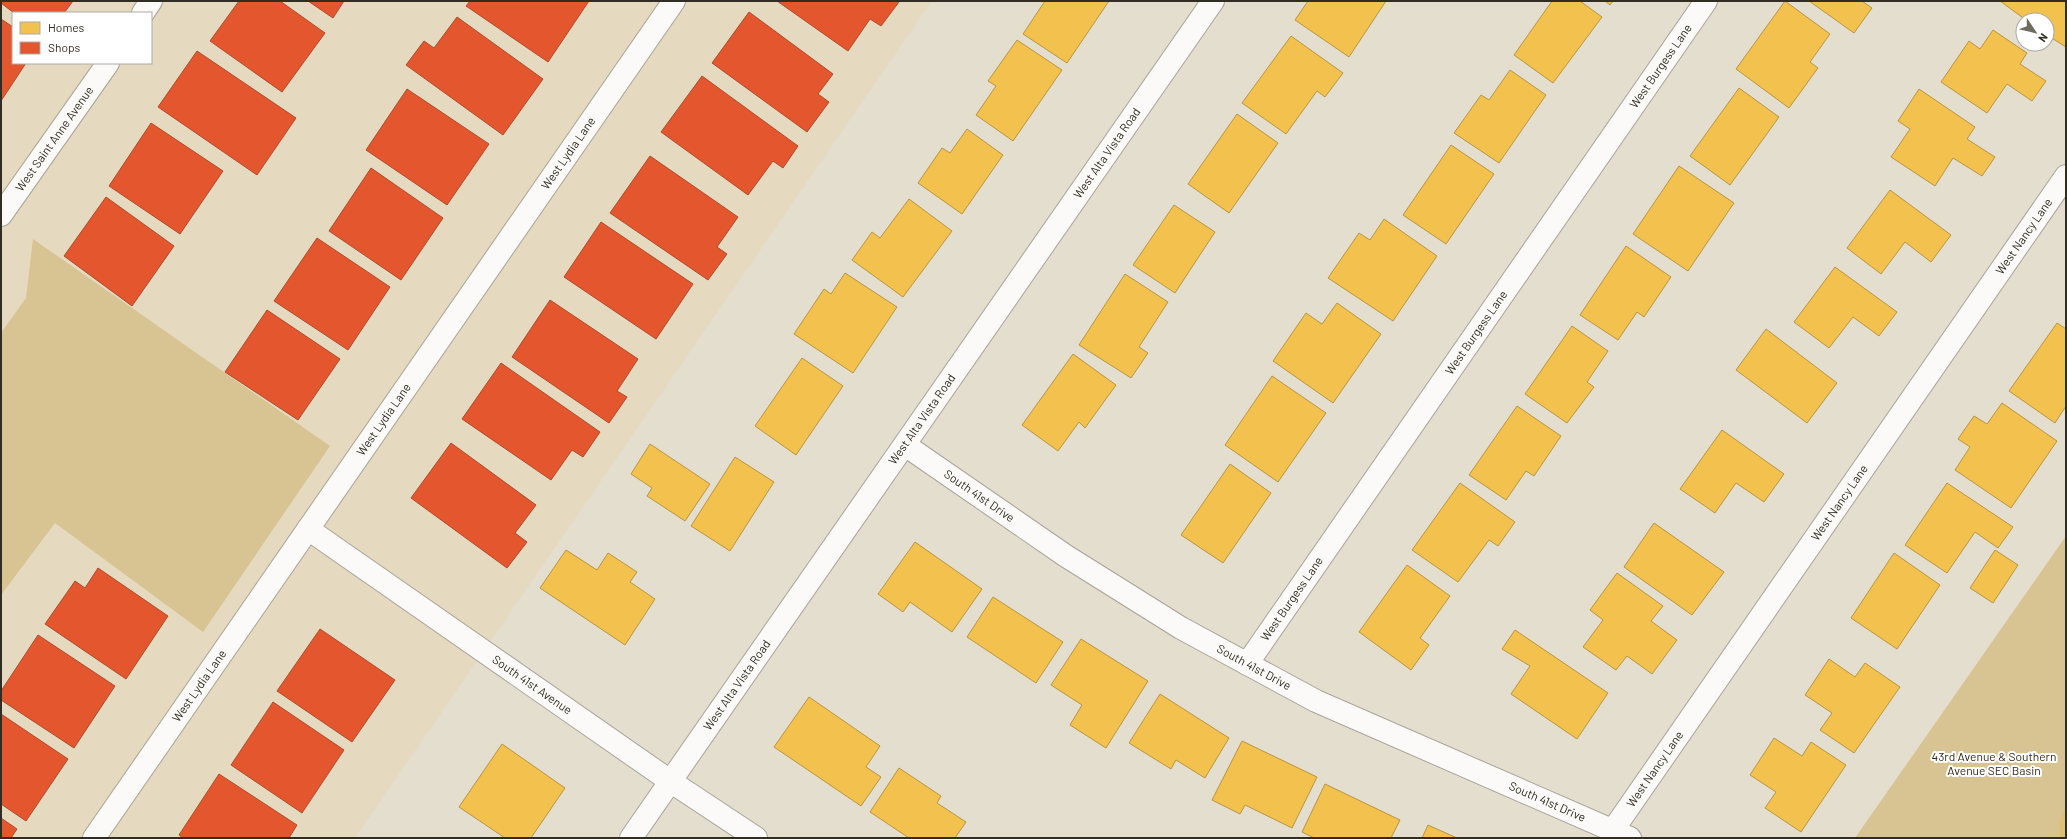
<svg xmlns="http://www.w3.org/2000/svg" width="2067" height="839" font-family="Barlow,sans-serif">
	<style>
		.built { fill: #e5dac0; fill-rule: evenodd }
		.green { fill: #d8c392 }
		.water { fill: #debf74 }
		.homes { fill: #f2c14e; stroke: #b89541 }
		.shops { fill: #e4572e; stroke: #af4a2b }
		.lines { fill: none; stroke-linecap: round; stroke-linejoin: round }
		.minor-casing { stroke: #a9a498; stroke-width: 24 }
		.minor { stroke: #fbfaf8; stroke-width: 22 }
		.labels { text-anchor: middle; stroke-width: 4; stroke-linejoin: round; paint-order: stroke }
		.street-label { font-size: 12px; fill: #322d23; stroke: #fff }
		.park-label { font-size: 12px; fill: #322a18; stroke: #fff }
	</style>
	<rect width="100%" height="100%" fill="#e4decf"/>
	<path class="built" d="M1,1H932L355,838H1ZM13,13H151V63H13Z"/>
	<g class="green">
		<polygon points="33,239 330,446 203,632 55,523 1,595 1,333 26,298"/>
		<polygon points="2066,536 2066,838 1855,838"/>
	</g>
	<polygon class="water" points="2066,808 2066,838 2060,838 2059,822"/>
	<g class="homes">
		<polygon points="1045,1 1109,1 1067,63 1023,34"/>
		<polygon points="1308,1 1386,1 1349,57 1295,20"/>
		<polygon points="1552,1 1580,1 1602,17 1553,83 1514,55"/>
		<polygon points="1605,1 1613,1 1610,5"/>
		<polygon points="1785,1 1830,34 1810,62 1818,68 1789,108 1736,69"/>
		<polygon points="1809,1 1862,1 1872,8 1854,33"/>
		<polygon points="2000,1 2066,1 2066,47 2047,35 2047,20 2026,20"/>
		<polygon points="1993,30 2027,53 2020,64 2046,81 2032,101 2007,84 1987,113 1941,82 1969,41 1980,49"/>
		<polygon points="1291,36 1343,73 1325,97 1317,91 1286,134 1242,103"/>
		<polygon points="1017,40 1062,70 1013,141 976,115 996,86 988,81"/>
		<polygon points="1510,70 1546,95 1499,163 1454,133 1481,95 1489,100"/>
		<polygon points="1739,88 1779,117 1730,185 1690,156"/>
		<polygon points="1919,89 1975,127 1967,139 1995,157 1982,176 1953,158 1935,186 1891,157 1910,129 1898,121"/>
		<polygon points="1237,114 1278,143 1229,213 1188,184"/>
		<polygon points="967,129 1003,155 962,214 918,183 942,148 950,153"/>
		<polygon points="1451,145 1494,174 1446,244 1403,215"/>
		<polygon points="1679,166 1734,203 1688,271 1633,234"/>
		<polygon points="1890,190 1951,235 1931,262 1905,242 1881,274 1847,248"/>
		<polygon points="909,199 952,231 903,297 852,260 872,232 880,238"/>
		<polygon points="1174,205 1215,232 1175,293 1133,265"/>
		<polygon points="1384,219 1437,256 1393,321 1328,278 1359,233 1370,240"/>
		<polygon points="1626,246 1671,277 1644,317 1637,312 1618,340 1580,315"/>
		<polygon points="1835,267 1897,312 1879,336 1853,317 1829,348 1794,322"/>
		<polygon points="845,273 897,307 853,373 794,334 824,289 831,294"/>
		<polygon points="1125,274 1168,302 1139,347 1148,353 1131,378 1079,345"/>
		<polygon points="1337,303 1381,334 1333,403 1273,361 1306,313 1322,324"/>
		<polygon points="2057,323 2066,329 2066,406 2055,423 2009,391"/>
		<polygon points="1572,326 1608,351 1587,382 1594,387 1567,423 1525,394"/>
		<polygon points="1766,329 1837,383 1807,423 1736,370"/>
		<polygon points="1073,354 1116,385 1085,428 1079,422 1058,451 1022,425"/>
		<polygon points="802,358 843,386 796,455 755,426"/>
		<polygon points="1272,376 1326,413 1278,482 1225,445"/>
		<polygon points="2002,403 2057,441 2011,508 1955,470 1970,447 1958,439 1974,416 1987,424"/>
		<polygon points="1517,406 1561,436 1534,476 1526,471 1506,500 1469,475"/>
		<polygon points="1722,430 1784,474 1764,502 1736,483 1715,513 1680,489"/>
		<polygon points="650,444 710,484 685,521 647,496 652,488 631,474"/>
		<polygon points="735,457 774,482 730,551 691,526"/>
		<polygon points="1230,464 1271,493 1223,563 1181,535"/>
		<polygon points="1460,483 1515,522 1498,546 1489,540 1458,582 1412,550"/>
		<polygon points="1947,483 2013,527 1998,548 1975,532 1947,573 1905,545"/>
		<polygon points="1654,523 1724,572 1692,615 1624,567"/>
		<polygon points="915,542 982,589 952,632 910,602 903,612 878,594"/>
		<polygon points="566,550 597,570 608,553 637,572 630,582 655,599 625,645 540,588"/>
		<polygon points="1995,550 2018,565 1993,603 1970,588"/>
		<polygon points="1894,553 1940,585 1897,649 1851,618"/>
		<polygon points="1407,565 1450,596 1420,638 1429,645 1411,670 1359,632"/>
		<polygon points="1617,573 1663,606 1651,621 1677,640 1652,674 1627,656 1616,670 1583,647 1603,620 1590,610"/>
		<polygon points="993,597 1063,642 1036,683 967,637"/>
		<polygon points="1515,630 1608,693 1577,739 1511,694 1530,666 1502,649"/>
		<polygon points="1081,639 1148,681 1106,748 1070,725 1082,705 1051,685"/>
		<polygon points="1829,659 1855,677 1865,663 1900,687 1854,753 1820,730 1832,713 1805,695"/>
		<polygon points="1160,694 1229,738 1205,778 1176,760 1171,769 1129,743"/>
		<polygon points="809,697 880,746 866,767 881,777 861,806 774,747"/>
		<polygon points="1774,738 1802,756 1811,742 1846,765 1801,832 1765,808 1776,792 1750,775"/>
		<polygon points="1242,741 1317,777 1292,828 1245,805 1240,814 1212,800"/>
		<polygon points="502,744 565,788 531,838 505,838 459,807"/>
		<polygon points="899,768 941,796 937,803 966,822 955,838 909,838 870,812"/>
		<polygon points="1325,784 1400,820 1391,838 1314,838 1302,832"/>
		<polygon points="1428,825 1457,838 1422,838"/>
	</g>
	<g class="shops">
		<polygon points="1,1 73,1 64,13 14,13 1,3"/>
		<polygon points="239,1 280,1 325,33 282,92 210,41"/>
		<polygon points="308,1 344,1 333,18"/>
		<polygon points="470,1 589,1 548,62 466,6"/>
		<polygon points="777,1 898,1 899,2 881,26 870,19 848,51"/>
		<polygon points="749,12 833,74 818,94 829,102 807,132 712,63"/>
		<polygon points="457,17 543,79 503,135 406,65 424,41 434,48"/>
		<polygon points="1,19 13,27 13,63 26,63 1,101"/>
		<polygon points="197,51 296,118 257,175 158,107"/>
		<polygon points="702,76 798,146 783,168 773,161 748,195 661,132"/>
		<polygon points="407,89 489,144 447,205 366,150"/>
		<polygon points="151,123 223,171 180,234 109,186"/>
		<polygon points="650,156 738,217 717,247 727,254 708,280 610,213"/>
		<polygon points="371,168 443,218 401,280 329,231"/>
		<polygon points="106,197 174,246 132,306 64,256"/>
		<polygon points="601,222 693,284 656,339 564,277"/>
		<polygon points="317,238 390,287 348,350 274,301"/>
		<polygon points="550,300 638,359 617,391 627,397 609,423 512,357"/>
		<polygon points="267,310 340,359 298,420 225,372"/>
		<polygon points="501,363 600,432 583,457 572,450 551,480 462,419"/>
		<polygon points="451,443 536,505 515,533 527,542 507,568 411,498"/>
		<polygon points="98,568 168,616 126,679 45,624 75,581 85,588"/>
		<polygon points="320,629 395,680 352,742 277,691"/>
		<polygon points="38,635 115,686 74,748 1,700 1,691"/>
		<polygon points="273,702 344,750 302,813 231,765"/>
		<polygon points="1,714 68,759 26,821 1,804"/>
		<polygon points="219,774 297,825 289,838 183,838 179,835"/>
		<polygon points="1,818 17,829 11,838 1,838"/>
	</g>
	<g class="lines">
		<defs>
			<g id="minor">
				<polyline points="143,13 151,1"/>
				<path id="s1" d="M1,215L108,63"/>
				<path id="s2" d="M905,445L1066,556L1181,628L1316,701L1630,838"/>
				<path id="s3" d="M308,529L670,781L756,838"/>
				<path id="s4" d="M1247,664L1706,1"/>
				<path id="s5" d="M1613,830L2066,176"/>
				<path id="s6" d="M94,838L674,1"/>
				<path id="s7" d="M631,838L1213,1"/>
			</g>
		</defs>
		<use href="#minor" class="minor-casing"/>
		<use href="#minor" class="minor"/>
	</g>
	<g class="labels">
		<g class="street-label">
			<text dy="4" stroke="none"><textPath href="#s4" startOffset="727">West Burgess Lane</textPath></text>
			<text dy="4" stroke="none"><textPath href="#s1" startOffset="93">West Saint Anne Avenue</textPath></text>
			<text dy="4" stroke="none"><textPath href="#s6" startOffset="833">West Lydia Lane</textPath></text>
			<text dy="4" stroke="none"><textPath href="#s7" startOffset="834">West Alta Vista Road</textPath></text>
			<text dy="4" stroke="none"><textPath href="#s5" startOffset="722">West Nancy Lane</textPath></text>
			<text dy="4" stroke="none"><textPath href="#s4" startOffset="403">West Burgess Lane</textPath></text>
			<text dy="4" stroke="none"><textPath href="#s6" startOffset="509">West Lydia Lane</textPath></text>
			<text dy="4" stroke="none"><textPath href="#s7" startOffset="510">West Alta Vista Road</textPath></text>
			<text dy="4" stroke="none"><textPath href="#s2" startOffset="90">South 41st Drive</textPath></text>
			<text dy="4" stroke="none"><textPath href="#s5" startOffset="398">West Nancy Lane</textPath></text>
			<text dy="4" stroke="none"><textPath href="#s4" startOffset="79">West Burgess Lane</textPath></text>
			<text dy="4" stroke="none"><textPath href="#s2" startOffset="414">South 41st Drive</textPath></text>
			<text dy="4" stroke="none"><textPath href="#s3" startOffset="273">South 41st Avenue</textPath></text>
			<text dy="4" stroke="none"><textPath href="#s7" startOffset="186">West Alta Vista Road</textPath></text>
			<text dy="4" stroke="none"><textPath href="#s6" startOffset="185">West Lydia Lane</textPath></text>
			<text dy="4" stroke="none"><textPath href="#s5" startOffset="74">West Nancy Lane</textPath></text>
			<text dy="4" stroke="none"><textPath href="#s2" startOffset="737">South 41st Drive</textPath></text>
		</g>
		<g class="park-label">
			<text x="1994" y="761">43rd Avenue &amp; Southern<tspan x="1994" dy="14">Avenue SEC Basin</tspan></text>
		</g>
	</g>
	<rect width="2067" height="839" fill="none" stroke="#322d23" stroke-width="4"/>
	<rect x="12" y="12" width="140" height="52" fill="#ffffff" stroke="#adaba7"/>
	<rect x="20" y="22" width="20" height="12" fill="#f2c14e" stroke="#adaba7"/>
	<text x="48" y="32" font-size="12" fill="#322d23">Homes</text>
	<rect x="20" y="42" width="20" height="12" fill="#e4572e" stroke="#adaba7"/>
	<text x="48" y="52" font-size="12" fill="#322d23">Shops</text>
	<g transform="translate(2035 32) rotate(125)"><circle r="19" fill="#ffffff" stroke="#adaba7"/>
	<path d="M0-3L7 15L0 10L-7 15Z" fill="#706b5f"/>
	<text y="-6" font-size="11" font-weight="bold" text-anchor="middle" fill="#322d23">N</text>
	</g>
</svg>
